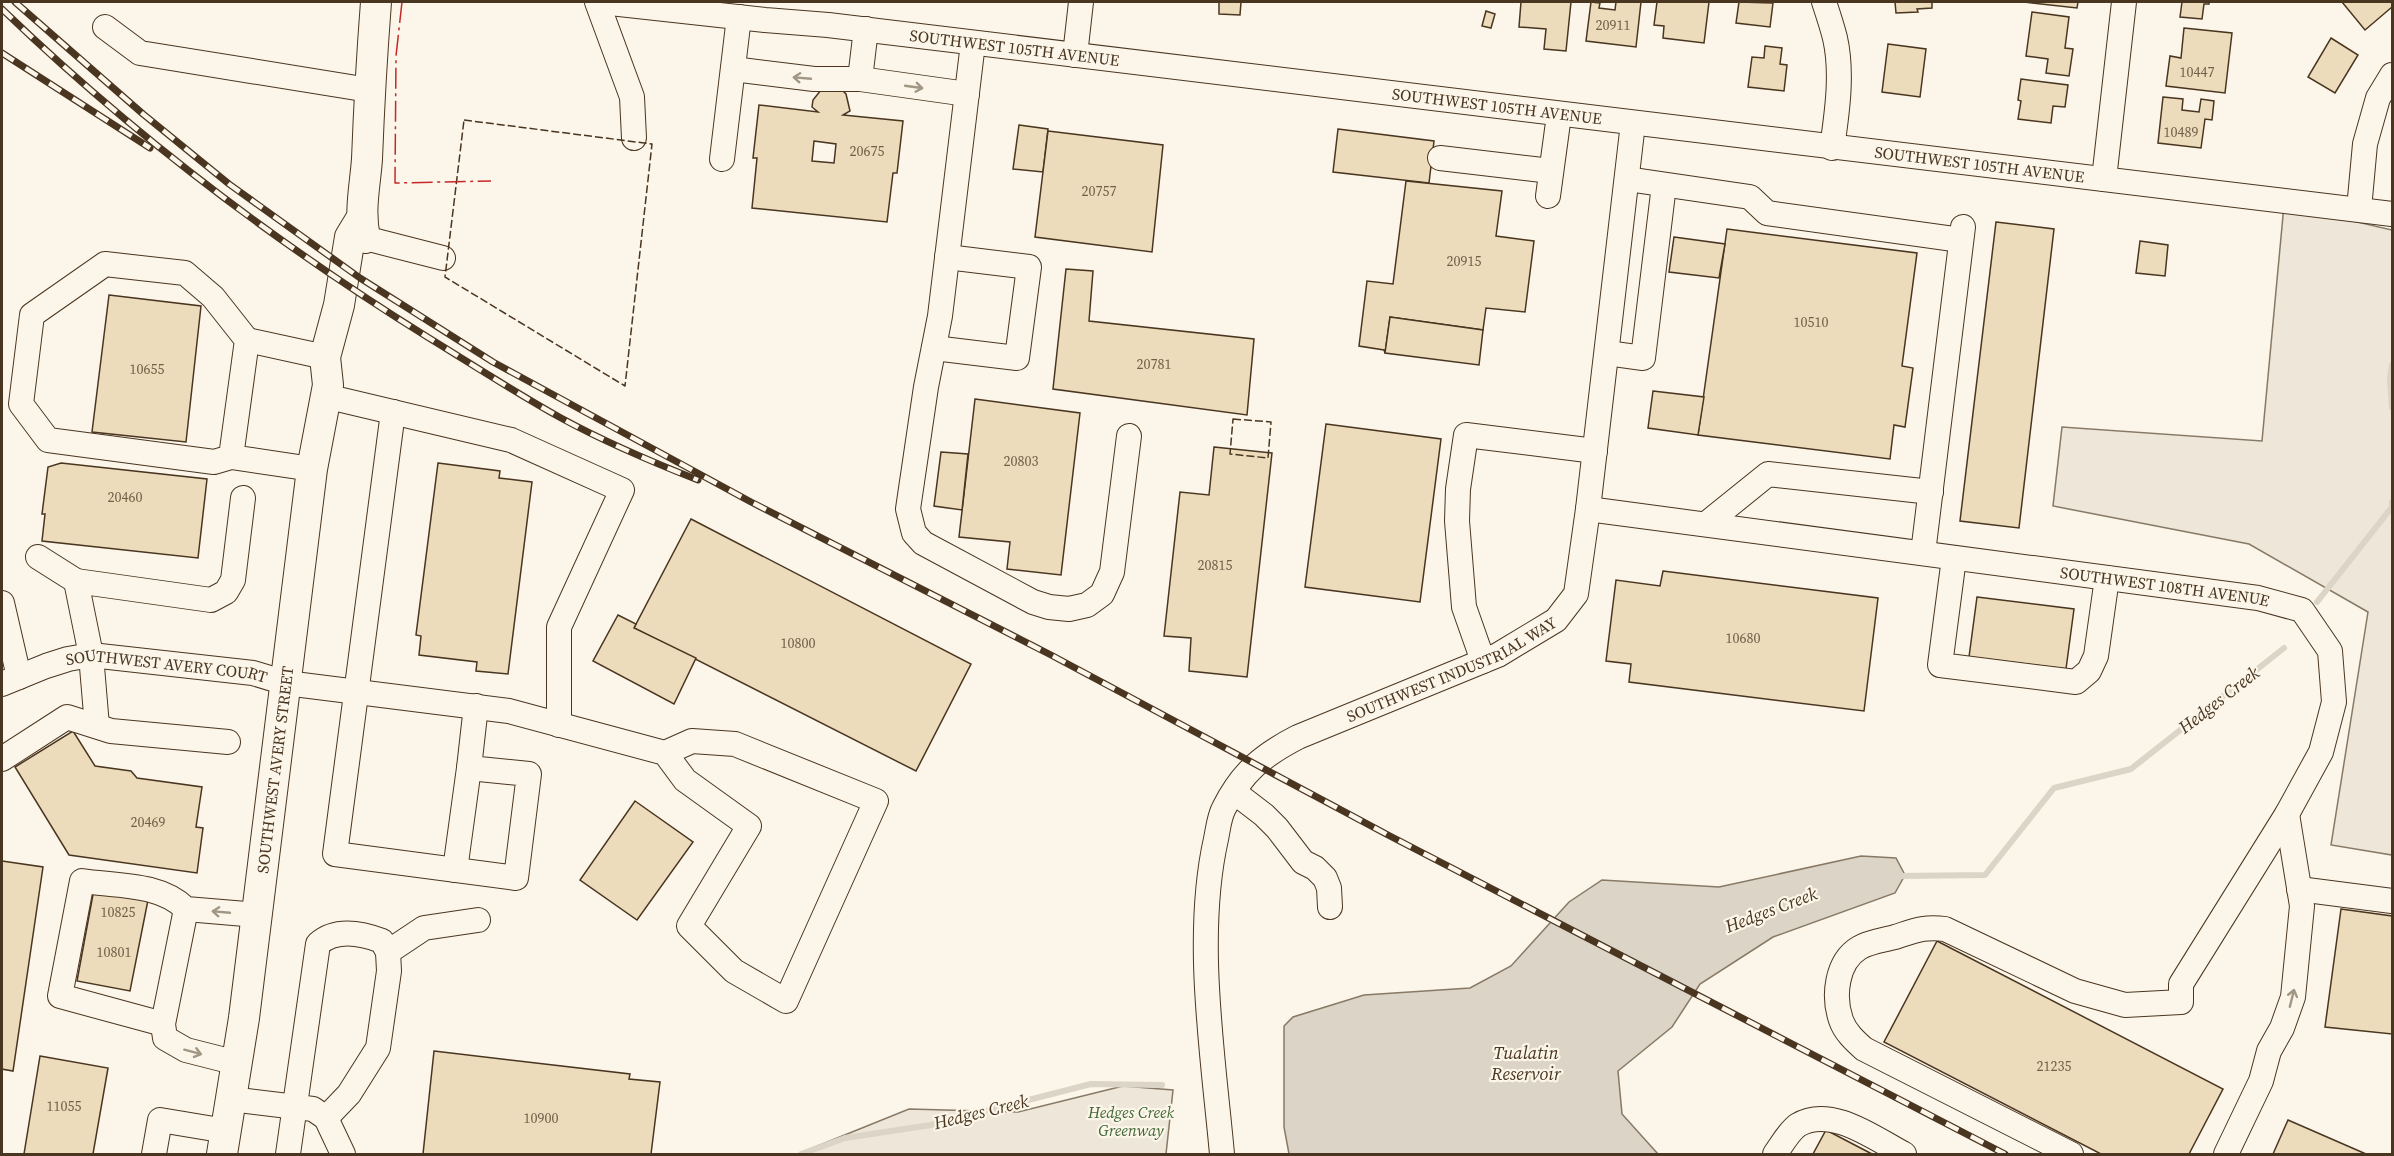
<svg xmlns="http://www.w3.org/2000/svg" width="2394" height="1156" font-family="'Source Serif 4',serif">
	<style>
		.green { fill: #ede6d9; stroke: #887966; stroke-width: 1.5 }
		.water { fill: #dcd4c6; stroke: #887966; stroke-width: 1.5 }
		.lines { fill: none; stroke-linecap: round; stroke-linejoin: round }
		.stream { stroke: #dcd4c6; stroke-width: 6 }
		.building { fill: #ecdcbc; stroke: #4a3520; stroke-width: 1.5; fill-rule: evenodd }
		.minor-casing { stroke: #4a3520; stroke-width: 26 }
		.major-casing { stroke: #4a3520; stroke-width: 32 }
		.minor { stroke: #fbf6e9; stroke-width: 24 }
		.major { stroke: #fbf6e9; stroke-width: 30 }
		.rail-casing { stroke: #4a3520; stroke-width: 7 }
		.rail { stroke: #fbf6e9; stroke-width: 4.5; stroke-dasharray: 14; stroke-linecap: butt }
		.fence { stroke: #4a3520; stroke-width: 1.5; stroke-dasharray: 8 3; stroke-linecap: butt }
		.power { stroke: #c62828; stroke-width: 1.5; stroke-dasharray: 21 4.5 3 4.5; stroke-linecap: butt }
		.oneway { stroke: #a29684 }
		.labels { text-anchor: middle; stroke-width: 4.5; stroke-linejoin: round; paint-order: stroke }
		.number-label { font-size: 14px; fill: #725f47 }
		.street-label { font-size: 16px; fill: #4a3520; stroke: #fbf6e9 }
		.park-label { font-size: 16px; font-style: italic; fill: #436837; stroke: #fbf6e9 }
		.water-label { font-size: 18px; font-style: italic; fill: #4a3520; stroke: #fbf6e9 }
	</style>
	<rect width="100%" height="100%" fill="#fbf6e9"/>
	<g class="green">
		<polygon points="2284,205 2392,230 2392,855 2331,845 2368,612 2249,544 2053,506 2062,427 2262,441"/>
		<polygon points="1123,1086 1173,1090 1166,1154 803,1154 810,1149 909,1109 1018,1112"/>
	</g>
	<polygon class="water" points="1861,856 1896,858 1905,875 1895,893 1773,937 1700,984 1672,1027 1618,1071 1622,1114 1658,1154 1289,1154 1284,1127 1284,1026 1293,1017 1364,995 1470,988 1511,966 1569,902 1602,880 1719,887"/>
	<g class="lines">
		<g class="stream">
			<polyline points="2392,365 2390,378 2392,407"/>
			<polyline points="2317,602 2392,507 2392,502"/>
			<polyline points="1899,876 1985,875 2054,788 2131,769 2284,648"/>
			<polyline points="801,1154 845,1138 931,1125 1091,1084 1162,1085"/>
		</g>
	</g>
	<g class="building">
		<polygon points="1219,2 1241,2 1240,15 1219,14"/>
		<polygon points="1521,2 1571,2 1566,51 1544,49 1546,29 1519,27"/>
		<polygon points="1591,2 1600,3 1599,8 1615,10 1616,2 1641,2 1636,47 1586,41"/>
		<polygon points="1657,2 1709,2 1704,43 1663,38 1664,26 1654,25"/>
		<polygon points="1739,2 1773,3 1770,27 1736,23"/>
		<polygon points="1895,2 1932,2 1932,8 1917,9 1918,12 1896,13"/>
		<polygon points="2024,2 2078,2 2077,8"/>
		<polygon points="2182,2 2209,2 2209,4 2204,4 2202,19 2180,17"/>
		<polygon points="2342,2 2392,2 2392,7 2365,30"/>
		<polygon points="1486,11 1495,14 1491,28 1482,26"/>
		<polygon points="2032,12 2069,17 2065,48 2073,49 2069,76 2046,73 2048,59 2026,56"/>
		<polygon points="2184,28 2232,33 2225,93 2166,86 2170,56 2181,58"/>
		<polygon points="2331,38 2358,55 2335,93 2308,77"/>
		<polygon points="1888,44 1926,49 1920,97 1882,92"/>
		<polygon points="1765,46 1782,48 1780,64 1787,65 1784,91 1748,87 1752,57 1764,58"/>
		<polygon points="2021,79 2068,85 2065,107 2053,106 2051,123 2018,119 2021,101 2018,100"/>
		<path d="M821,90L843,91L846,94L850,111L843,115L903,121L897,173H893L887,222L752,208L757,158H753L759,105L818,112L812,107L813,100ZM814,141L836,144L834,163L812,161Z"/>
		<polygon points="2163,97 2183,99 2182,110 2199,112 2201,99 2214,101 2212,120 2205,119 2201,148 2158,143"/>
		<polygon points="1019,125 1048,129 1043,172 1013,169"/>
		<polygon points="1338,129 1434,141 1429,183 1333,172"/>
		<polygon points="1048,131 1163,145 1152,252 1035,237"/>
		<polygon points="1406,181 1502,191 1496,236 1534,241 1525,312 1486,308 1483,330 1390,317 1385,353 1384,350 1359,346 1367,281 1393,284"/>
		<polygon points="1996,222 2054,229 2019,528 1960,521"/>
		<polygon points="1727,229 1917,253 1902,366 1913,368 1905,427 1894,425 1890,459 1698,435"/>
		<polygon points="1674,237 1725,244 1719,278 1669,272"/>
		<polygon points="2140,241 2168,245 2165,276 2136,273"/>
		<polygon points="1066,269 1093,271 1089,321 1254,339 1247,415 1053,389"/>
		<polygon points="109,295 201,306 186,442 92,432"/>
		<polygon points="1390,317 1483,330 1479,365 1385,353"/>
		<polygon points="1653,391 1704,397 1698,435 1648,428"/>
		<polygon points="975,399 1080,413 1061,575 1007,569 1010,542 959,537"/>
		<polygon points="1326,424 1441,439 1420,602 1305,587"/>
		<polygon points="1214,447 1272,453 1247,677 1189,671 1191,638 1164,636 1180,492 1209,495"/>
		<polygon points="941,452 968,454 962,510 934,506"/>
		<polygon points="61,463 207,479 198,558 42,541 45,514 42,514 48,467"/>
		<polygon points="438,463 500,471 499,478 532,482 508,674 476,671 477,662 419,655 421,636 416,635"/>
		<polygon points="691,519 971,664 916,771 634,628"/>
		<polygon points="1663,571 1878,598 1864,711 1629,682 1631,664 1606,661 1616,580 1660,586"/>
		<polygon points="1977,597 2074,609 2066,669 1969,657"/>
		<polygon points="618,615 636,624 634,628 696,658 674,704 593,661"/>
		<polygon points="73,731 95,766 131,771 137,778 202,787 196,827 203,828 197,873 69,855 15,767"/>
		<polygon points="635,801 693,842 637,920 580,880"/>
		<polygon points="2,861 43,867 13,1071 2,1069"/>
		<polygon points="94,889 148,900 130,991 77,981"/>
		<polygon points="2341,909 2392,916 2392,1034 2325,1027"/>
		<polygon points="1937,941 2223,1089 2189,1154 2101,1154 1884,1042"/>
		<polygon points="434,1051 630,1074 629,1079 660,1082 651,1154 423,1154"/>
		<polygon points="40,1056 108,1068 93,1154 24,1154"/>
		<polygon points="2288,1120 2366,1154 2273,1154"/>
		<polygon points="1826,1130 1872,1154 1813,1154"/>
	</g>
	<g class="lines">
		<defs>
			<g id="minor">
				<polyline points="597,2 632,97 634,138"/>
				<path id="s1" d="M601,2L765,20L828,25L2392,214"/>
				<path d="M1824,2C1828,14 1832,26 1835,38C1843,73 1837,113 1832,148"/>
				<polyline points="105,27 140,53 369,90"/>
				<polyline points="973,43 940,316 926,387 908,509 914,533 923,543 1033,602 1049,607 1069,609 1087,605 1102,594 1112,572 1129,436"/>
				<polyline points="1075,55 1081,2"/>
				<polyline points="733,69 814,79 860,79 967,94"/>
				<polyline points="860,79 866,29"/>
				<polyline points="1440,158 1551,171"/>
				<polyline points="722,159 739,17"/>
				<polyline points="1627,179 1750,197 1767,213 1961,240"/>
				<polyline points="2104,179 2124,2"/>
				<polyline points="1548,196 1559,115"/>
				<polyline points="2359,209 2365,144 2378,98 2392,75"/>
				<polyline points="365,238 443,258"/>
				<polyline points="247,340 325,357"/>
				<polyline points="934,348 1017,358 1029,267 947,257"/>
				<polyline points="1607,353 1643,358 1664,185"/>
				<polyline points="325,396 511,440 622,490 559,627 559,725"/>
				<polyline points="393,412 335,854 516,878 529,774 469,768 476,706"/>
				<polyline points="231,457 214,462 48,440 21,404 32,315 105,264 185,273 213,297 247,340 231,457 312,469"/>
				<path id="s2" d="M1588,509L2258,598L2302,610L2330,651L2334,702L2321,752L2287,814L2181,984V1002L2125,1005L2075,991L1945,929C1924,926 1914,931 1895,937C1884,940 1868,942 1859,948C1836,962 1833,997 1841,1020C1845,1032 1855,1041 1864,1049L2071,1154"/>
				<polyline points="1706,524 1768,474 1931,492"/>
				<polyline points="1923,553 1963,227"/>
				<polyline points="38,557 76,581"/>
				<polyline points="1954,558 1940,665 2076,682 2089,671 2096,656 2107,578"/>
				<polyline points="2,603 19,677"/>
				<polyline points="1483,661 1464,607 1457,521 1458,489 1466,435 1595,451"/>
				<path id="s3" d="M2,684L46,666L68,659L91,655L253,673L286,683L509,711L665,753L685,780L749,826L689,926L734,971L786,1001L876,801L735,744L692,741L665,753"/>
				<polyline points="97,726 91,655 76,581 211,600 226,592 233,580 243,498"/>
				<polyline points="2,759 67,717 111,731 228,742"/>
				<polyline points="1234,792 1264,815 1277,828 1303,862 1315,868 1325,878 1329,888 1330,907"/>
				<polyline points="455,870 469,768"/>
				<polyline points="2299,889 2392,901"/>
				<polyline points="186,909 163,1024 165,1038 186,1050 237,1063"/>
				<polyline points="388,952 424,928 478,920"/>
				<path d="M163,1024L60,996L82,881C116,886 160,883 186,909L257,915"/>
				<polyline points="231,1099 313,1109 326,1118 343,1154"/>
				<polyline points="154,1154 160,1120 226,1131"/>
				<path d="M288,1154L318,944C336,928 361,933 382,941L388,952L389,971L378,1048L349,1094L326,1118"/>
				<path id="s4" d="M1222,1154C1213,1055 1194,937 1216,839C1218,830 1219,817 1224,808C1242,772 1263,755 1298,737L1498,655L1556,620L1576,594L1588,509L1633,123"/>
				<path d="M1775,1154C1781,1146 1789,1131 1798,1125C1831,1105 1875,1139 1904,1154"/>
				<polyline points="2226,1154 2261,1081 2269,1051 2282,1028 2293,997 2302,906 2287,814"/>
			</g>
			<g id="major">
				<path d="M365,238C359,210 365,187 367,159C369,107 372,54 376,2"/>
				<path id="s5" d="M222,1154L244,1018L312,469L328,385L325,357L339,305L350,237L361,219"/>
			</g>
		</defs>
		<use href="#minor" class="minor-casing"/>
		<use href="#major" class="major-casing"/>
		<use href="#minor" class="minor"/>
		<use href="#major" class="major"/>
		<defs>
			<g id="rail">
				<polyline points="15,2 143,114 229,184 360,278 493,362 751,502 1051,655 1388,835 2005,1154"/>
				<path d="M2,9C132,134 276,243 429,338C473,365 516,393 561,418C605,442 652,462 698,480"/>
				<polyline points="2,53 150,148"/>
			</g>
		</defs>
		<use href="#rail" class="rail-casing"/>
		<use href="#rail" class="rail"/>
		<g class="fence">
			<polygon points="464,120 652,144 625,386 445,277"/>
			<polygon points="1233,419 1271,422 1268,458 1230,454"/>
		</g>
		<polyline class="power" points="402,2 396,56 395,183 491,181"/>
	</g>
	<defs><path id="oneway-shaft" d="M-6 0H5M1.5-3L5.5 0L1.5 3" fill="none" stroke-width="1.6" stroke-linecap="round" stroke-linejoin="round" transform="scale(1.5)"/></defs>
	<g class="oneway">
		<use href="#oneway-shaft" transform="translate(802 78) rotate(-175)"/>
		<use href="#oneway-shaft" transform="translate(914 87) rotate(8)"/>
		<use href="#oneway-shaft" transform="translate(221 912) rotate(-175)"/>
		<use href="#oneway-shaft" transform="translate(2292 998) rotate(-76)"/>
		<use href="#oneway-shaft" transform="translate(193 1052) rotate(15)"/>
	</g>
	<g class="labels">
		<g class="number-label">
			<text x="1613" y="30">20911</text>
			<text x="2197" y="77">10447</text>
			<text x="2181" y="137">10489</text>
			<text x="867" y="156">20675</text>
			<text x="1099" y="196">20757</text>
			<text x="1464" y="266">20915</text>
			<text x="1811" y="327">10510</text>
			<text x="1154" y="369">20781</text>
			<text x="147" y="374">10655</text>
			<text x="1021" y="466">20803</text>
			<text x="125" y="502">20460</text>
			<text x="1215" y="570">20815</text>
			<text x="1743" y="643">10680</text>
			<text x="798" y="648">10800</text>
			<text x="148" y="827">20469</text>
			<text x="118" y="917">10825</text>
			<text x="114" y="957">10801</text>
			<text x="2054" y="1071">21235</text>
			<text x="64" y="1111">11055</text>
			<text x="541" y="1123">10900</text>
		</g>
		<g class="street-label">
			<text dy="6" stroke="none"><textPath href="#s1" startOffset="416">SOUTHWEST 105TH AVENUE</textPath></text>
			<text dy="6" stroke="none"><textPath href="#s1" startOffset="902">SOUTHWEST 105TH AVENUE</textPath></text>
			<text dy="6" stroke="none"><textPath href="#s1" startOffset="1388">SOUTHWEST 105TH AVENUE</textPath></text>
			<text dy="6" stroke="none"><textPath href="#s2" startOffset="582">SOUTHWEST 108TH AVENUE</textPath></text>
			<text dy="6" stroke="none"><textPath href="#s4" startOffset="621">SOUTHWEST INDUSTRIAL WAY</textPath></text>
			<text dy="6" stroke="none"><textPath href="#s3" startOffset="170">SOUTHWEST AVERY COURT</textPath></text>
			<text dy="6" stroke="none"><textPath href="#s5" startOffset="388">SOUTHWEST AVERY STREET</textPath></text>
		</g>
		<g class="park-label">
			<text x="1131" y="1118">Hedges Creek<tspan x="1131" dy="18">Greenway</tspan></text>
		</g>
		<g class="water-label">
			<text transform="translate(2219 700) rotate(-38)" y="6">Hedges Creek</text>
			<text transform="translate(1771 910) rotate(-21)" y="6">Hedges Creek</text>
			<text x="1526" y="1059">Tualatin<tspan x="1526" dy="21">Reservoir</tspan></text>
			<text transform="translate(981 1112) rotate(-14)" y="6">Hedges Creek</text>
		</g>
	</g>
	<rect width="2394" height="1156" fill="none" stroke="#4a3520" stroke-width="6"/>
</svg>
